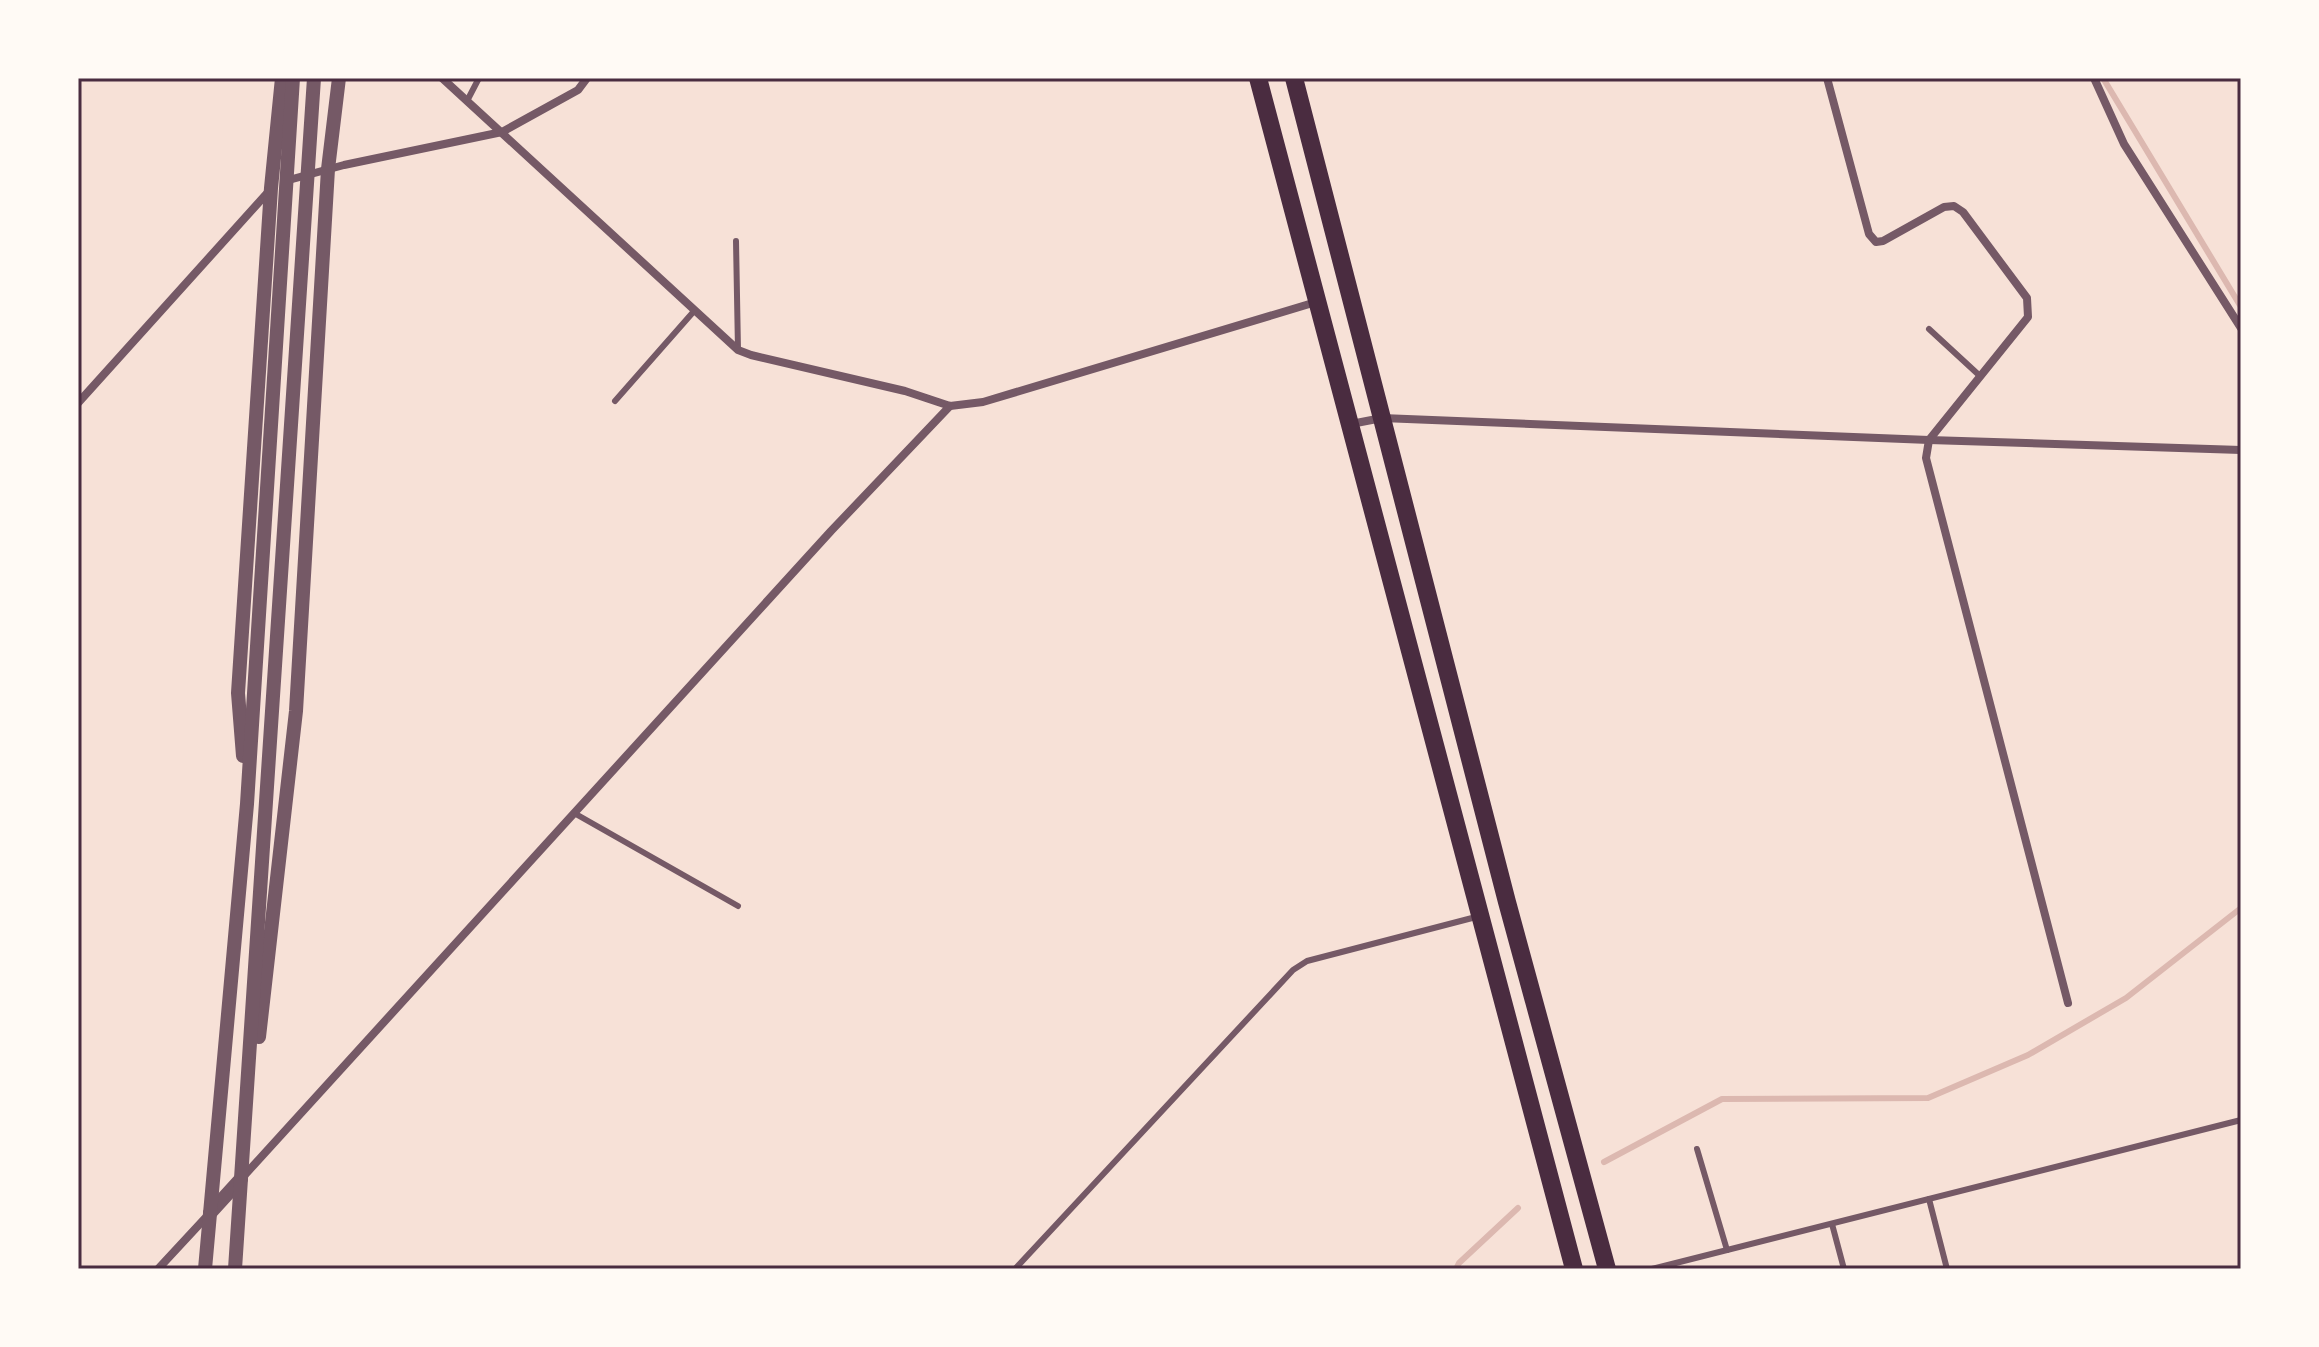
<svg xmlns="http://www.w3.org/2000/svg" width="2319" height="1347" font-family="'Source Sans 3',sans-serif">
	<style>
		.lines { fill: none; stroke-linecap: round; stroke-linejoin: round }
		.stream { stroke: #dcb8b0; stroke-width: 6 }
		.service { stroke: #755966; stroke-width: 6 }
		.minor { stroke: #755966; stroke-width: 8 }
		.tertiary { stroke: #755966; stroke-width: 14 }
		.primary { stroke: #4a2c40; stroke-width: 18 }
		.neatline { fill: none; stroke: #4a2c40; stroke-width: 3 }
	</style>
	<rect width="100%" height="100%" fill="#f7e1d7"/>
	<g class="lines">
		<g class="stream">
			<polyline points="2103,78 2241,307"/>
			<polyline points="1604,1162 1722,1099 1928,1098 2028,1055 2126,998 2241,908"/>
			<polyline points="1456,1269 1459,1263 1518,1208"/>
		</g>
		<g class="service">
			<polyline points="467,101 479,78"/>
			<polyline points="736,241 738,350"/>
			<polyline points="1929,329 1980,376"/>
			<polyline points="615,401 695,310"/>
			<polyline points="574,813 738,906"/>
			<polyline points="1697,1149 1727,1250"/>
			<polyline points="1929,1199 1947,1269"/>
			<polyline points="1832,1224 1844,1269"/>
			<polyline points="1015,1269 1293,970 1307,961 1476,917"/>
			<polyline points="1652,1269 2241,1120"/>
		</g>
		<g class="minor">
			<polyline points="442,78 738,350 751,355 905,391 950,406 983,402 1316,302"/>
			<polyline points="1827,78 1869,234 1876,242 1883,241 1944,207 1954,206 1963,212 2027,298 2028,317 1929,440"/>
			<polyline points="2094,78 2124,144 2241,328"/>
			<polyline points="285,181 344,165 502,132 578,90 587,78"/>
			<polyline points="78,403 270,190"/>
			<polyline points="1351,424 1382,418 1929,440 2241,450"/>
			<polyline points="1929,440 1926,458 2068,1003"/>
			<polyline points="242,1178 831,531 950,406"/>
			<polyline points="158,1269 209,1214"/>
		</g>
		<g class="tertiary">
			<polyline points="243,756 238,693 271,188 282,78"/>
			<polyline points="259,1037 296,711 328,169 339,78"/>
			<polyline points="210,1213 241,1179"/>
			<polyline points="205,1269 247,804 293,78"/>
			<polyline points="235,1269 314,78"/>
		</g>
		<g class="primary">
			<polyline points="1258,78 1574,1269"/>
			<polyline points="1294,78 1507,902 1607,1269"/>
		</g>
	</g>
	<rect width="2319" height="1347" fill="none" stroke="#fffaf5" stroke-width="160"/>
	<rect x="80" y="80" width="2159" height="1187" class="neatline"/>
</svg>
